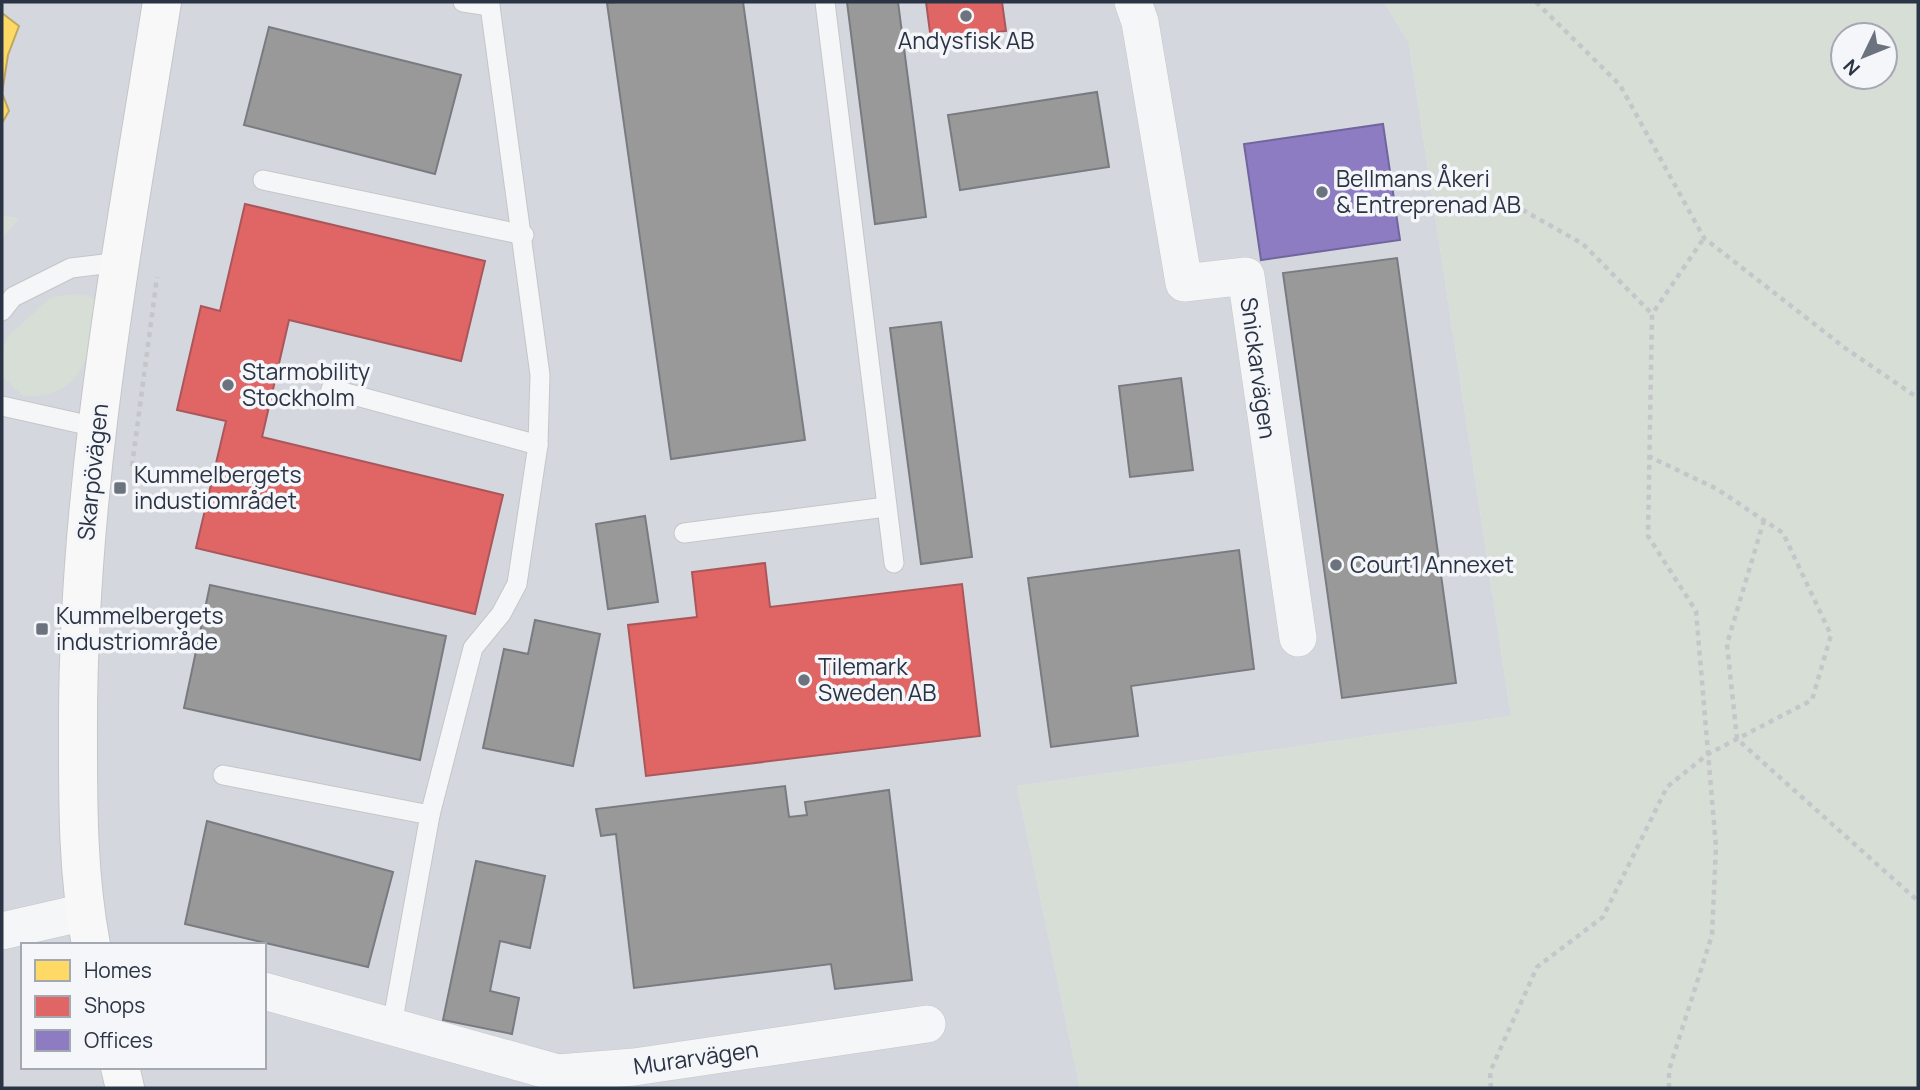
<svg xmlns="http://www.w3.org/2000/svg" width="1920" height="1090" font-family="Manrope,sans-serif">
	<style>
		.built { fill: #d4d7dd; fill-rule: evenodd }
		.green { fill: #d6ded6; fill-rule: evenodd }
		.homes { fill: #ffd966; stroke: #bfa85c; stroke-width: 2 }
		.shops { fill: #e06666; stroke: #aa575c; stroke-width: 2 }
		.offices { fill: #8e7cc3; stroke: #70669d; stroke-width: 2 }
		.industry { fill: #999; stroke: #787b80; stroke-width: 2 }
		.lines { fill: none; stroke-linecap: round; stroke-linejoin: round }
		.lane-casing { stroke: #c4c6c8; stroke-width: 21 }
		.street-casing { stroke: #c4c6c8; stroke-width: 38 }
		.secondary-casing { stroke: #c4c6c8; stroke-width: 40 }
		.path { stroke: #c5c6ca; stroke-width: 4.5; stroke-dasharray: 5 5; stroke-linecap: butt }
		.lane { stroke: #f5f6f7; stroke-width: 19 }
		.street { stroke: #f5f6f7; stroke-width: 37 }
		.secondary { stroke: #f8f8f8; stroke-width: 38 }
		.poi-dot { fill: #6c737f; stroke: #f4f6f9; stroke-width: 2.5 }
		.labels { text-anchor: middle; stroke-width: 7; stroke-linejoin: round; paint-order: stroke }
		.poi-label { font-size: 23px; fill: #2b3445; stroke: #f4f6f9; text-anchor: start }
		.street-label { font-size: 23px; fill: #2b3445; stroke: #f4f6f9 }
	</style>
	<rect width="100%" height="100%" fill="#e6e8ea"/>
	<path class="built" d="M2,2H1384L1409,43L1511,716L1017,786L1080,1088H2V238L18,219L2,215ZM23,945H264V1067H23Z"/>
	<g class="green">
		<path d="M1384,2H1918V1088H1080L1017,786L1511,716L1409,43ZM1843,35H1885V77H1843Z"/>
		<polygon points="2,215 19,218 2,238"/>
		<path d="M76,294L90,296L96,301C91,353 86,398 23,396L2,376V351L8,336L51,297Z"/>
	</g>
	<polygon class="homes" points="2,13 19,26 8,55 2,93 9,111 2,123"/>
	<g class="shops">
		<polygon points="926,2 1002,2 1006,31 931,40"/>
		<polygon points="245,204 485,261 461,361 289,320 262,437 503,495 475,614 196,548 226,421 177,410 201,306 220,311"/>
		<polygon points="765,563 770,607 962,584 980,736 646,776 628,625 697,617 692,572"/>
	</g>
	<polygon class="offices" points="1383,124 1400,240 1261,260 1244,144"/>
	<g class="industry">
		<polygon points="619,2 743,2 805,440 671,459 607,3"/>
		<polygon points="847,2 898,2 926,217 875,224"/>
		<polygon points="269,27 461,75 435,174 244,125"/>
		<polygon points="1097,92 1109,167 960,190 948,115"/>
		<polygon points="1397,258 1456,683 1342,698 1283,273"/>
		<polygon points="941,322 972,557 921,564 890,328"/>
		<polygon points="1181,378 1193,470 1130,477 1119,386"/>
		<polygon points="645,516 658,602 608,609 596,524"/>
		<polygon points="1239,550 1254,669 1131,686 1138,736 1051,747 1028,578"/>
		<polygon points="210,585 446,636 420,760 184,708"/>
		<polygon points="535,620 600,634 573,766 483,748 504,649 528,654"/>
		<polygon points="785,786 789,817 807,815 805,802 889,790 912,980 835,989 831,964 634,988 616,834 601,836 596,809"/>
		<polygon points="207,821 393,872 368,967 185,924"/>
		<polygon points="476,861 545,876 530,948 500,941 490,991 519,998 512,1034 443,1020"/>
	</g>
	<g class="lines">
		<defs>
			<g id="lane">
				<polyline points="463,2 490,6 489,2"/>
				<polyline points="825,2 894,563"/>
				<polyline points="263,180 524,235"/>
				<polyline points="2,311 13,297 71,268 121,262"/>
				<polyline points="331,389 538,445"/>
				<polyline points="2,406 96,427"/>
				<polyline points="684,533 886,507"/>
				<polyline points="223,775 430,815"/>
				<polyline points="392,1025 430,815 473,648 501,614 517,584 538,445 540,375 490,6"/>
			</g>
			<g id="street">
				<polyline points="1133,2 1140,22 1184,283 1246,276 1298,638"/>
				<polyline points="2,931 85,912"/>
				<polyline points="264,991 558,1073 634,1067 927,1024"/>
			</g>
			<g id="secondary">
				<path d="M91,945C77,871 78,797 78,723C78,480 124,241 162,2"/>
				<polyline points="120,1067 125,1088"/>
			</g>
		</defs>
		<use href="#lane" class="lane-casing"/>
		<use href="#street" class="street-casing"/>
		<use href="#secondary" class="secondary-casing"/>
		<g class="path">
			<polyline points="1536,2 1620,85 1704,238 1845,348 1918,398"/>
			<polyline points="1505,200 1583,244 1652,314"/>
			<polyline points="132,466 157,277"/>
			<polyline points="1764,520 1727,644 1737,739 1918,901"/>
			<polyline points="1491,1088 1490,1072 1537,967 1603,917 1667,787 1708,754 1812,700 1831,635 1783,533 1717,489 1650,457"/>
			<polyline points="1669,1088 1669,1070 1712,935 1716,847 1696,611 1648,536 1652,314 1704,238"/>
		</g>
		<use href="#lane" class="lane"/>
		<use href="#street" class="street"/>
		<use href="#secondary" class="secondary"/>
	</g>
	<g class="poi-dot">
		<circle cx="966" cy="16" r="7"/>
		<circle cx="1322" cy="192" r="7"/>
		<circle cx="228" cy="385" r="7"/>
		<rect x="113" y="481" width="14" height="14" rx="3.5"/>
		<circle cx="1336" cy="565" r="7"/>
		<rect x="35" y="622" width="14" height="14" rx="3.5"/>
		<circle cx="804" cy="680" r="7"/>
	</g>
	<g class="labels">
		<g class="poi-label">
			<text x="966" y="49" text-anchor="middle">Andysfisk AB</text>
			<text x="1336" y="187">Bellmans Åkeri<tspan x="1336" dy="26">&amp; Entreprenad AB</tspan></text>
			<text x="242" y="380">Starmobility<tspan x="242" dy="26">Stockholm</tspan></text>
			<text x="134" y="483">Kummelbergets<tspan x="134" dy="26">industiområdet</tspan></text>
			<text x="1350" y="573">Court1 Annexet</text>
			<text x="56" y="624">Kummelbergets<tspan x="56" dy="26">industriområde</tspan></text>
			<text x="818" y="675">Tilemark<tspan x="818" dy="26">Sweden AB</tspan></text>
		</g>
		<g class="street-label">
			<text transform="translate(1258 368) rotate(82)" y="8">Snickarvägen</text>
			<text transform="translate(93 472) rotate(-84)" y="8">Skarpövägen</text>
			<text transform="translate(696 1058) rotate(-8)" y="8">Murarvägen</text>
		</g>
	</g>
	<rect width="1920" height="1090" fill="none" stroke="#2b3445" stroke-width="7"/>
	<rect x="21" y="943" width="245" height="126" fill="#f4f6f9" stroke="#a4a8b1" stroke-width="2"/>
	<rect x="35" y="960" width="35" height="21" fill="#ffd966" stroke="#a4a8b1" stroke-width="2"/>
	<text x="84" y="978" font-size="21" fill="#2b3445">Homes</text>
	<rect x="35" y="996" width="35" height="21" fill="#e06666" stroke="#a4a8b1" stroke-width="2"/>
	<text x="84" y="1013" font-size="21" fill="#2b3445">Shops</text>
	<rect x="35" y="1030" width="35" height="21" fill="#8e7cc3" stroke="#a4a8b1" stroke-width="2"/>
	<text x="84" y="1048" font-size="21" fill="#2b3445">Offices</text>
	<g transform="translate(1864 56) rotate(227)"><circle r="33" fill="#f4f6f9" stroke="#a4a8b1" stroke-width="2"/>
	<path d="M0-5L12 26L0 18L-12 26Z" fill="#6c737f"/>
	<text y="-10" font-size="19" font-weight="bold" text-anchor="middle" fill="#2b3445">N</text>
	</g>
</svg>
